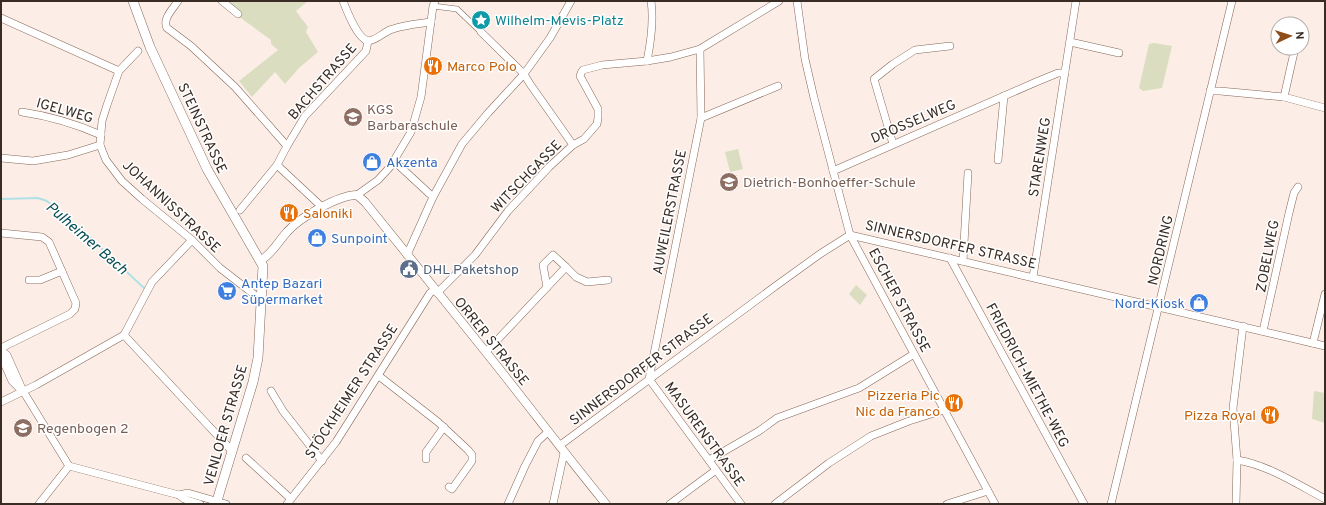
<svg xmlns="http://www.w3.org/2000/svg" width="1326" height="505" font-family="Overpass,sans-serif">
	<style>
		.green { fill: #daddbf }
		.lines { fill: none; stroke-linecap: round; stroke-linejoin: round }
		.stream { stroke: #b0e1e6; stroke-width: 2 }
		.pedestrian-casing { stroke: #866657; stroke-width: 6 }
		.minor-casing { stroke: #866657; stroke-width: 8 }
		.tertiary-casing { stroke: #866657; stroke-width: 9 }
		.secondary-casing { stroke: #866657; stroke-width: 10 }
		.pedestrian { stroke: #fff; stroke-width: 5 }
		.minor { stroke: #fff; stroke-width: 7 }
		.tertiary { stroke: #fff; stroke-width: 8 }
		.secondary { stroke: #fff; stroke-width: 9 }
		.labels { text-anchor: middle; stroke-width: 3; stroke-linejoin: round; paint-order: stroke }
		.culture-label { font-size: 14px; fill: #0d838f; stroke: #fff; text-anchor: start }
		.food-label { font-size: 14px; fill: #c56008; stroke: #fff; text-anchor: start }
		.street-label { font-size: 14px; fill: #392c25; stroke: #fff }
		.education-label { font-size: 14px; fill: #785e54; stroke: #fff; text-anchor: start }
		.shop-label { font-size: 14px; fill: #366cbe; stroke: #fff; text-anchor: start }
		.service-label { font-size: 14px; fill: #4e5e75; stroke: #fff; text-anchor: start }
		.water-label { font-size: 15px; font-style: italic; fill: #044e54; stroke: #fff }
	</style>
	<rect width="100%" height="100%" fill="#fceee6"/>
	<g class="green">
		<polygon points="232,1 308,1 296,11 308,27 306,32 318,52 299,68 285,84 275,72 252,97 239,81 278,50 271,44 271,40 227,8"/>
		<polygon points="1154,43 1172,46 1162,88 1143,91 1139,88 1149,44"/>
		<polygon points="738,149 743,169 730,172 725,152"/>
		<polygon points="856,285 867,295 860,305 849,294"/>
		<polygon points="1314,391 1325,393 1325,423 1312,419"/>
	</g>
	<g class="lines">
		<polyline class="stream" points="1,199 38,198 47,201 87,235 144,288"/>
		<defs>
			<polyline id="pedestrian" points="433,6 457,9 481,32"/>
			<g id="minor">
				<path d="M178,1C173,9 162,19 167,28L191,46L235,87L287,146"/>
				<polyline points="222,1 238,14"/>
				<path d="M343,1C347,11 357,38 368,41"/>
				<polyline points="797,1 805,59 814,98 850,235 995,504"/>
				<polyline points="1,18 119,71"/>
				<polyline points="481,32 524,74 530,84 573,145"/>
				<path d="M368,41C378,40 384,31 393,29C405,25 418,24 431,22"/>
				<polyline points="1070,42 1119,53"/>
				<polyline points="700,49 701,118 649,379 741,504"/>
				<polyline points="138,51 119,71 107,105 102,121 100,145 106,160 122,181 142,199 192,240 220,268 260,299"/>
				<path d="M647,61C651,41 654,21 651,1"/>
				<polyline points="1210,91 1220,91 1284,97 1325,108"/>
				<polyline points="1284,97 1295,48"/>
				<path d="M22,112C49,116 76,124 101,135"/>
				<polyline points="701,118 778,86"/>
				<polyline points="893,144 874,79 893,64 915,50 950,46"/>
				<polyline points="1,158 33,161 68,155 100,145"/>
				<polyline points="998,160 1004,96"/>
				<polyline points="394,161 433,197"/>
				<polyline points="277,165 322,207"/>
				<polyline points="833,171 1036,82 1058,73 1065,73"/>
				<polyline points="357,195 378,180 390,167 411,132 421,97 433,6 435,1"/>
				<polyline points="240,210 277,165 287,146 305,116 366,51 368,41"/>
				<polyline points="1,233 42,237 49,242 76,303 75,309 70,314 1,348"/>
				<polyline points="407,255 433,197 462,144 488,113 524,74 550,38 571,1"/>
				<polyline points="950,258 1084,504"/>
				<polyline points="963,261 968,173"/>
				<polyline points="1033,277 1076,1"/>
				<polyline points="29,280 40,280 62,271"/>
				<polyline points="547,287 543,265 553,255 566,267"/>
				<polyline points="437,293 475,255 508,211 549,167 573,145 584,139 597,124 598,118 598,109 580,76 581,73 583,70 602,65 647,61 671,57 700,49 779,1"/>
				<polyline points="1263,331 1289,213 1294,193 1298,187"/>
				<polyline points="124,335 232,451"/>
				<polyline points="1313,343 1325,294"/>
				<polyline points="1,350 7,355 23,391 69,466 179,495 184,499 200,504"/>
				<polyline points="486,352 566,267 576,277 587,282 608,280"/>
				<polyline points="1,356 12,381 21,390"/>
				<polyline points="379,376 438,422 468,450 472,455 472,461 452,489 449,487"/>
				<polyline points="271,391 283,411 322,461"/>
				<polyline points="1,402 36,385 124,335 152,282 192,240"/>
				<polyline points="559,446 777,285 820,254 850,235 1325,346"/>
				<polyline points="246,458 291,499"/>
				<polyline points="426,459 426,452 444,427"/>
				<polyline points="709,460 759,431 777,418 859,388 914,354"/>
				<path d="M1237,460C1268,465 1297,484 1325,499"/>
				<polyline points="179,495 188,493 226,504"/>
				<polyline points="39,504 69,466"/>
				<polyline points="287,504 336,442 430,293 434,290"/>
				<polyline points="508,504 525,466 538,441 548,432"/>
				<polyline points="553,504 564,453"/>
				<polyline points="670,504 716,470"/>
				<polyline points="775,504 829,463 871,436 909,421 944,410"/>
				<polyline points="947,504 988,491"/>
				<polyline points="1111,504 1232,1"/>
				<polyline points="1236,504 1237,460 1233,408 1243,326"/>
			</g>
			<path id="tertiary" d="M260,261C273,253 277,243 287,232C299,218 338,195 357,195L365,202C405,252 445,302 485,351C526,402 565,454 606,504"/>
			<polyline id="secondary" points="133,1 150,47 207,169 263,266 258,358 253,382 216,504"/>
		</defs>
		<use href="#pedestrian" class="pedestrian-casing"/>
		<use href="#minor" class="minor-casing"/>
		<use href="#tertiary" class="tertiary-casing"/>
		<use href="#secondary" class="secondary-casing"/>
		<use href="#pedestrian" class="pedestrian"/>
		<use href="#minor" class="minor"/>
		<use href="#tertiary" class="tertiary"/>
		<use href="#secondary" class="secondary"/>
	</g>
	<defs>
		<symbol id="sight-disc" viewBox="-11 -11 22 22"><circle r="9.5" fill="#0f9aa8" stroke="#fff"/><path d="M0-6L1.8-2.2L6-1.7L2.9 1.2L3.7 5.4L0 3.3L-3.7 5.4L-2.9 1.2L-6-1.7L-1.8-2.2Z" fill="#fff"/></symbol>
		<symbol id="restaurant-disc" viewBox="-11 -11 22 22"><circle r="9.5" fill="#e8710a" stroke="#fff"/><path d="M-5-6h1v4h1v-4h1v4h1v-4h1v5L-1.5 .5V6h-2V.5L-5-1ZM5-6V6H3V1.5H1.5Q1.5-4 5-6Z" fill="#fff"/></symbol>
		<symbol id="school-disc" viewBox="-11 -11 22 22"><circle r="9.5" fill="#8d6e63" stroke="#fff"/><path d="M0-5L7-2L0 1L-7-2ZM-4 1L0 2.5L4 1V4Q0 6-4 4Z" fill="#fff"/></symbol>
		<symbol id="shop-disc" viewBox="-11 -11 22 22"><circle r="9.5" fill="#3f7fe0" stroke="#fff"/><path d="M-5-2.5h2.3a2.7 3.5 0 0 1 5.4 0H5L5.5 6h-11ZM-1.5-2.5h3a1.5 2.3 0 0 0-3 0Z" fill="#fff"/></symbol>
		<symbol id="civic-disc" viewBox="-11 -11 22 22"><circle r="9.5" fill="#5c6f8a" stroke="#fff"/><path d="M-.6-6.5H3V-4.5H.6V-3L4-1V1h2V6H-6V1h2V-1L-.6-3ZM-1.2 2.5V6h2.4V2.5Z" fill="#fff"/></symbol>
		<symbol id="supermarket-disc" viewBox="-11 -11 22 22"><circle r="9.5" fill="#3f7fe0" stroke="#fff"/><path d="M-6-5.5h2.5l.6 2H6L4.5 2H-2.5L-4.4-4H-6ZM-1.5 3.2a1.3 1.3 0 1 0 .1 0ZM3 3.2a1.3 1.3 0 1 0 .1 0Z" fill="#fff"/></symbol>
	</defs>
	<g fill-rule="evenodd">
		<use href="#sight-disc" x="470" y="9" width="22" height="22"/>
		<use href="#restaurant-disc" x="422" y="55" width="22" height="22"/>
		<use href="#school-disc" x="342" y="106" width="22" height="22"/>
		<use href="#shop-disc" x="361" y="151" width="22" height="22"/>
		<use href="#school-disc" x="718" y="171" width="22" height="22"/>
		<use href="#restaurant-disc" x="278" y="202" width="22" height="22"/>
		<use href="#shop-disc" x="306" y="227" width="22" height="22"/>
		<use href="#civic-disc" x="398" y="258" width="22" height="22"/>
		<use href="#supermarket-disc" x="216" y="280" width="22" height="22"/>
		<use href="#shop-disc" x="1188" y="292" width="22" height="22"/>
		<use href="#restaurant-disc" x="943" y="392" width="22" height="22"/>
		<use href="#restaurant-disc" x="1259" y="404" width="22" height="22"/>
		<use href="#school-disc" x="12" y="417" width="22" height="22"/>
	</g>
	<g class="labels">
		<g class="culture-label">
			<text x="495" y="25">Wilhelm-Mevis-Platz</text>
		</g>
		<g class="food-label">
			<text x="447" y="71">Marco Polo</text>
			<text x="303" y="218">Saloniki</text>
			<text x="940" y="400" text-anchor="end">Pizzeria Pic<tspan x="940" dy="16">Nic da Franco</tspan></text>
			<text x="1256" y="420" text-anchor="end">Pizza Royal</text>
		</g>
		<g class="street-label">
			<text transform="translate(322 81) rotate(-49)" y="5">BACHSTRASSE</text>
			<text transform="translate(65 110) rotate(16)" y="5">IGELWEG</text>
			<text transform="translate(913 121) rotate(-23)" y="5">DROSSELWEG</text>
			<text transform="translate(203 128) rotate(65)" y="5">STEINSTRASSE</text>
			<text transform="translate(1039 157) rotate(-81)" y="5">STARENWEG</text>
			<text transform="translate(526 176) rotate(-46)" y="5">WITSCHGASSE</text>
			<text transform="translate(172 206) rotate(43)" y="5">JOHANNISSTRASSE</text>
			<text transform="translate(669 212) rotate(-79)" y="5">AUWEILERSTRASSE</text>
			<text transform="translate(951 244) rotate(13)" y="5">SINNERSDORFER STRASSE</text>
			<text transform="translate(1160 250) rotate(-77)" y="5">NORDRING</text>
			<text transform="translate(1267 256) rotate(-79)" y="5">ZOBELWEG</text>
			<text transform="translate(900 300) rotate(62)" y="5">ESCHER STRASSE</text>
			<text transform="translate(492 341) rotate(51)" y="5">ORRER STRASSE</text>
			<text transform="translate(641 369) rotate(-37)" y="5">SINNERSDORFER STRASSE</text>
			<text transform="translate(1028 375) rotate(62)" y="5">FRIEDRICH-MIETHE-WEG</text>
			<text transform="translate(351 391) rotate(-57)" y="5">STÖCKHEIMER STRASSE</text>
			<text transform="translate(225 425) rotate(-74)" y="5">VENLOER STRASSE</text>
			<text transform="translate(705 434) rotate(54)" y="5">MASURENSTRASSE</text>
		</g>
		<g class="education-label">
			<text x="367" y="114">KGS<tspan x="367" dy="16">Barbaraschule</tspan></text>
			<text x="743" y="187">Dietrich-Bonhoeffer-Schule</text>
			<text x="37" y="433">Regenbogen 2</text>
		</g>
		<g class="shop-label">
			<text x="386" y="167">Akzenta</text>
			<text x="331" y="243">Sunpoint</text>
			<text x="241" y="288">Antep Bazari<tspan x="241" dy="16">Süpermarket</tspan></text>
			<text x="1185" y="308" text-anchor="end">Nord-Kiosk</text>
		</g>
		<g class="service-label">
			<text x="423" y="274">DHL Paketshop</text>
		</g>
		<g class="water-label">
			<text transform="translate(87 238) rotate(41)" y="5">Pulheimer Bach</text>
		</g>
	</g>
	<rect width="1326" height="505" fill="none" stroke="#392c25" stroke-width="4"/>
	<g transform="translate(1290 36) rotate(86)"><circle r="19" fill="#ffffff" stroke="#b0aba8"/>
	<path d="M0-3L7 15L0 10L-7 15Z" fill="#8e4d19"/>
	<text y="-6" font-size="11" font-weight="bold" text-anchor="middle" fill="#392c25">N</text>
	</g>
</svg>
